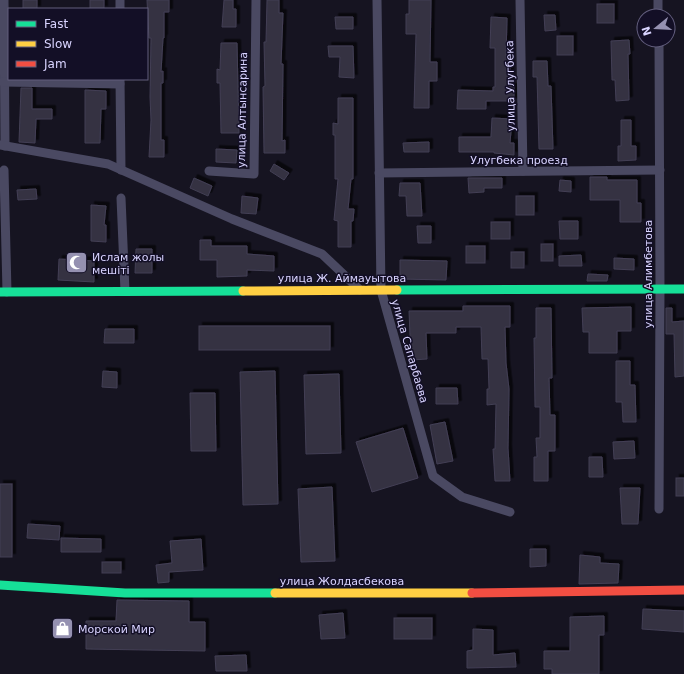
<svg xmlns="http://www.w3.org/2000/svg" width="684" height="674" font-family="'DejaVu Sans',sans-serif">
	<style>
		.building { fill: #343243; stroke: #433f54; filter: url(#shadow) }
		.lines { fill: none; stroke-linecap: round; stroke-linejoin: round }
		.street { stroke: #4a4962; stroke-width: 9 }
		.fast { stroke: #16e098; stroke-width: 9 }
		.slow { stroke: #ffcf43; stroke-width: 9 }
		.jam { stroke: #f24e42; stroke-width: 9 }
		.labels { text-anchor: middle; stroke-width: 3; stroke-linejoin: round; paint-order: stroke }
		.street-label { font-size: 11px; fill: #d9d4ff; stroke: #130f26 }
		.poi-label { font-size: 11px; fill: #d9d4ff; stroke: #130f26; text-anchor: start }
	</style>
	<defs>
		<filter id="shadow"><feDropShadow dx="3.5" dy="-3.5" stdDeviation="0" flood-color="#0009"/></filter>
	</defs>
	<rect width="100%" height="100%" fill="#161421"/>
	<g class="building">
		<rect x="23" y="0" width="14" height="9"/>
		<rect x="90" y="0" width="14" height="9"/>
		<polygon points="147,0 169,0 169,12 164,12 164,38 163,38 161,72 163,71 163,83 161,83 161,140 164,140 164,157 149,157 151,120 150,97 151,38 149,38"/>
		<polygon points="224,0 233,0 233,9 236,9 236,27 222,27"/>
		<polygon points="267,0 279,0 279,13 283,13 281,64 283,64 282,141 285,140 285,153 264,153 263,87 265,86 264,42 266,42"/>
		<polygon points="409,0 431,0 430,62 437,62 437,81 429,81 429,108 414,108 416,34 406,34 406,14 409,14"/>
		<rect x="597" y="4" width="17" height="19"/>
		<polygon points="544,15 555,15 556,30 545,31"/>
		<polygon points="335,17 353,17 353,29 336,29"/>
		<polygon points="491,17 507,18 506,58 510,58 510,87 514,87 514,101 486,101 486,109 457,109 458,90 493,91 493,87 495,87 495,48 490,48"/>
		<rect x="557" y="36" width="16" height="19"/>
		<polygon points="629,40 630,54 628,54 629,100 616,101 615,80 612,80 611,41"/>
		<polygon points="221,43 237,43 239,133 221,133 220,83 217,83 217,69 220,70"/>
		<polygon points="328,46 353,46 354,78 339,77 340,57 329,57"/>
		<polygon points="533,61 547,61 548,86 551,86 553,149 539,149 537,77 533,77"/>
		<polygon points="21,88 32,88 32,109 52,109 52,119 36,119 35,143 19,142"/>
		<polygon points="85,90 106,91 106,109 101,109 100,143 85,143"/>
		<polygon points="338,98 353,98 353,179 351,179 348,209 354,209 353,221 351,221 351,247 338,247 338,221 334,220 338,179 335,179 335,135 333,135 333,123 338,124"/>
		<polygon points="492,118 512,119 510,143 514,143 514,155 494,153 494,152 459,152 459,137 491,137"/>
		<polygon points="621,120 631,120 631,146 636,146 636,160 618,161 618,146 621,146"/>
		<polygon points="429,142 429,152 404,152 403,143"/>
		<polygon points="216,149 237,150 236,163 216,162"/>
		<polygon points="274,164 289,173 284,180 270,171"/>
		<polygon points="590,177 607,177 607,180 637,180 637,203 641,203 641,222 620,222 620,200 590,200"/>
		<polygon points="194,178 212,186 208,196 190,188"/>
		<polygon points="468,178 502,178 502,188 484,188 484,192 469,193"/>
		<polygon points="560,180 571,181 571,192 559,191"/>
		<polygon points="400,183 420,183 422,216 407,216 406,196 399,196"/>
		<polygon points="36,189 37,199 18,200 17,190"/>
		<polygon points="242,196 258,198 256,214 241,213"/>
		<rect x="516" y="196" width="18" height="19"/>
		<polygon points="91,205 106,206 104,225 106,225 106,242 91,241"/>
		<polygon points="559,221 578,221 578,239 560,239"/>
		<rect x="491" y="222" width="19" height="17"/>
		<polygon points="417,226 431,226 431,243 418,243"/>
		<polygon points="200,240 211,240 211,246 247,246 247,254 274,256 274,271 247,270 247,276 217,277 217,260 200,260"/>
		<rect x="541" y="244" width="12" height="17"/>
		<rect x="466" y="246" width="19" height="17"/>
		<polygon points="136,249 152,249 152,273 135,273"/>
		<rect x="511" y="252" width="13" height="16"/>
		<polygon points="581,255 582,266 559,266 559,256"/>
		<polygon points="614,258 634,259 634,270 614,269"/>
		<polygon points="59,259 94,261 94,282 58,280"/>
		<polygon points="400,260 447,261 446,280 400,279"/>
		<polygon points="588,274 608,275 607,281 587,281"/>
		<polygon points="463,306 510,306 510,327 505,327 506,363 509,389 508,448 510,481 495,481 493,449 495,449 496,404 487,405 487,389 489,389 488,359 482,359 481,327 456,327 456,333 426,333 427,359 411,360 409,311 463,311"/>
		<polygon points="631,307 631,331 617,331 617,353 589,353 589,332 583,332 582,308"/>
		<polygon points="536,308 551,308 552,378 549,378 550,415 555,415 555,451 548,451 548,481 534,481 534,457 537,457 536,438 540,438 540,407 535,407 534,338 536,338"/>
		<polygon points="666,308 672,308 672,322 684,321 684,376 675,377 674,334 666,334"/>
		<rect x="199" y="326" width="131" height="24"/>
		<polygon points="105,329 134,329 134,343 104,343"/>
		<polygon points="616,361 630,361 630,385 635,385 636,422 623,422 622,402 616,402"/>
		<polygon points="103,371 117,372 117,388 102,387"/>
		<polygon points="275,371 278,504 243,505 240,372"/>
		<polygon points="339,374 341,453 306,454 304,375"/>
		<polygon points="436,388 457,388 458,404 436,404"/>
		<polygon points="190,393 215,393 216,451 191,451"/>
		<polygon points="445,422 453,461 437,464 430,425"/>
		<polygon points="403,428 418,478 372,492 356,442"/>
		<polygon points="634,441 635,458 614,459 613,442"/>
		<polygon points="589,457 602,457 603,477 589,477"/>
		<rect x="676" y="478" width="8" height="18"/>
		<rect x="0" y="484" width="12" height="73"/>
		<polygon points="332,487 335,561 301,562 298,489"/>
		<polygon points="620,488 640,488 638,524 622,524"/>
		<polygon points="28,524 60,526 59,540 27,538"/>
		<polygon points="61,538 101,539 101,552 61,552"/>
		<polygon points="201,539 203,570 169,572 169,582 158,583 156,565 172,563 170,541"/>
		<polygon points="530,549 546,549 546,566 530,567"/>
		<polygon points="580,555 600,557 600,563 619,564 618,583 579,584"/>
		<rect x="102" y="562" width="19" height="11"/>
		<polygon points="117,600 189,601 189,622 205,622 205,651 86,649 86,621 116,621"/>
		<polygon points="643,609 684,611 684,632 642,629"/>
		<polygon points="343,613 345,638 321,639 319,615"/>
		<polygon points="604,616 604,635 599,635 599,674 552,674 552,669 544,669 544,651 570,651 570,617"/>
		<rect x="394" y="618" width="38" height="21"/>
		<polygon points="473,629 493,630 493,655 515,653 516,667 467,668 467,651 473,650"/>
		<polygon points="246,655 247,671 216,671 215,656"/>
	</g>
	<g class="lines">
		<g class="street">
			<polyline points="4,0 5,146"/>
			<polyline points="120,0 120,9"/>
			<polyline points="377,0 381,290 433,476 462,497 510,512"/>
			<polyline points="520,0 523,171"/>
			<polyline points="658,0 658,16"/>
			<polyline points="659,40 660,289 659,509"/>
			<polyline points="120,79 121,170"/>
			<polyline points="3,82 120,84"/>
			<polyline points="0,145 108,164 232,219 322,254 360,290"/>
			<polyline points="4,170 7,292"/>
			<polyline points="209,171 254,174 256,0"/>
			<polyline points="379,173 660,170"/>
			<polyline points="121,198 125,291"/>
		</g>
		<g class="fast">
			<polyline points="397,290 684,289"/>
			<polyline points="0,292 243,291"/>
			<polyline points="0,585 125,593 275,593"/>
		</g>
		<g class="slow">
			<polyline points="243,291 397,290"/>
			<polyline points="275,593 472,593"/>
		</g>
		<polyline class="jam" points="472,593 684,590"/>
	</g>
	<defs>
		<symbol id="mosque-square" viewBox="-11 -11 22 22"><rect x="-9" y="-9" width="18" height="18" rx="4" fill="#9591b1" stroke="#130f26"/><path d="M3.5-4.9A6 6 0 1 0 3.5 4.9A5 5 0 1 1 3.5-4.9Z" fill="#fff"/></symbol>
		<symbol id="shop-square" viewBox="-11 -11 22 22"><rect x="-9" y="-9" width="18" height="18" rx="4" fill="#9591b1" stroke="#130f26"/><path d="M-5-2.5h2.3a2.7 3.5 0 0 1 5.4 0H5L5.5 6h-11ZM-1.5-2.5h3a1.5 2.3 0 0 0-3 0Z" fill="#fff"/></symbol>
	</defs>
	<g fill-rule="evenodd">
		<use href="#mosque-square" x="64" y="250" width="25" height="25"/>
		<use href="#shop-square" x="50" y="616" width="25" height="25"/>
	</g>
	<g class="labels">
		<g class="street-label">
			<text transform="translate(510 86) rotate(-91)" y="4">улица Улугбека</text>
			<text transform="translate(242 110) rotate(-89)" y="4">улица Алтынсарина</text>
			<text x="519" y="164">Улугбека проезд</text>
			<text transform="translate(648 274) rotate(-90)" y="4">улица Алимбетова</text>
			<text x="342" y="282">улица Ж. Аймауытова</text>
			<text transform="translate(410 351) rotate(74)" y="4">улица Сапарбаева</text>
			<text x="342" y="585">улица Жолдасбекова</text>
		</g>
		<g class="poi-label">
			<text x="92" y="261">Ислам жолы<tspan x="92" dy="13">мешіті</tspan></text>
			<text x="78" y="633">Морской Мир</text>
		</g>
	</g>
	<rect x="8" y="8" width="140" height="72" fill="#130f26" stroke="#625e7d"/>
	<rect x="16" y="21" width="20" height="6" fill="#16e098" stroke="#625e7d"/>
	<text x="44" y="28" font-size="12" fill="#d9d4ff">Fast</text>
	<rect x="16" y="41" width="20" height="6" fill="#ffcf43" stroke="#625e7d"/>
	<text x="44" y="48" font-size="12" fill="#d9d4ff">Slow</text>
	<rect x="16" y="61" width="20" height="6" fill="#f24e42" stroke="#625e7d"/>
	<text x="44" y="68" font-size="12" fill="#d9d4ff">Jam</text>
	<g transform="translate(656 28) rotate(252)"><circle r="19" fill="#130f26" stroke="#625e7d"/>
	<path d="M0-3L7 15L0 10L-7 15Z" fill="#9591b1"/>
	<text y="-6" font-size="11" font-weight="bold" text-anchor="middle" fill="#d9d4ff">N</text>
	</g>
</svg>
